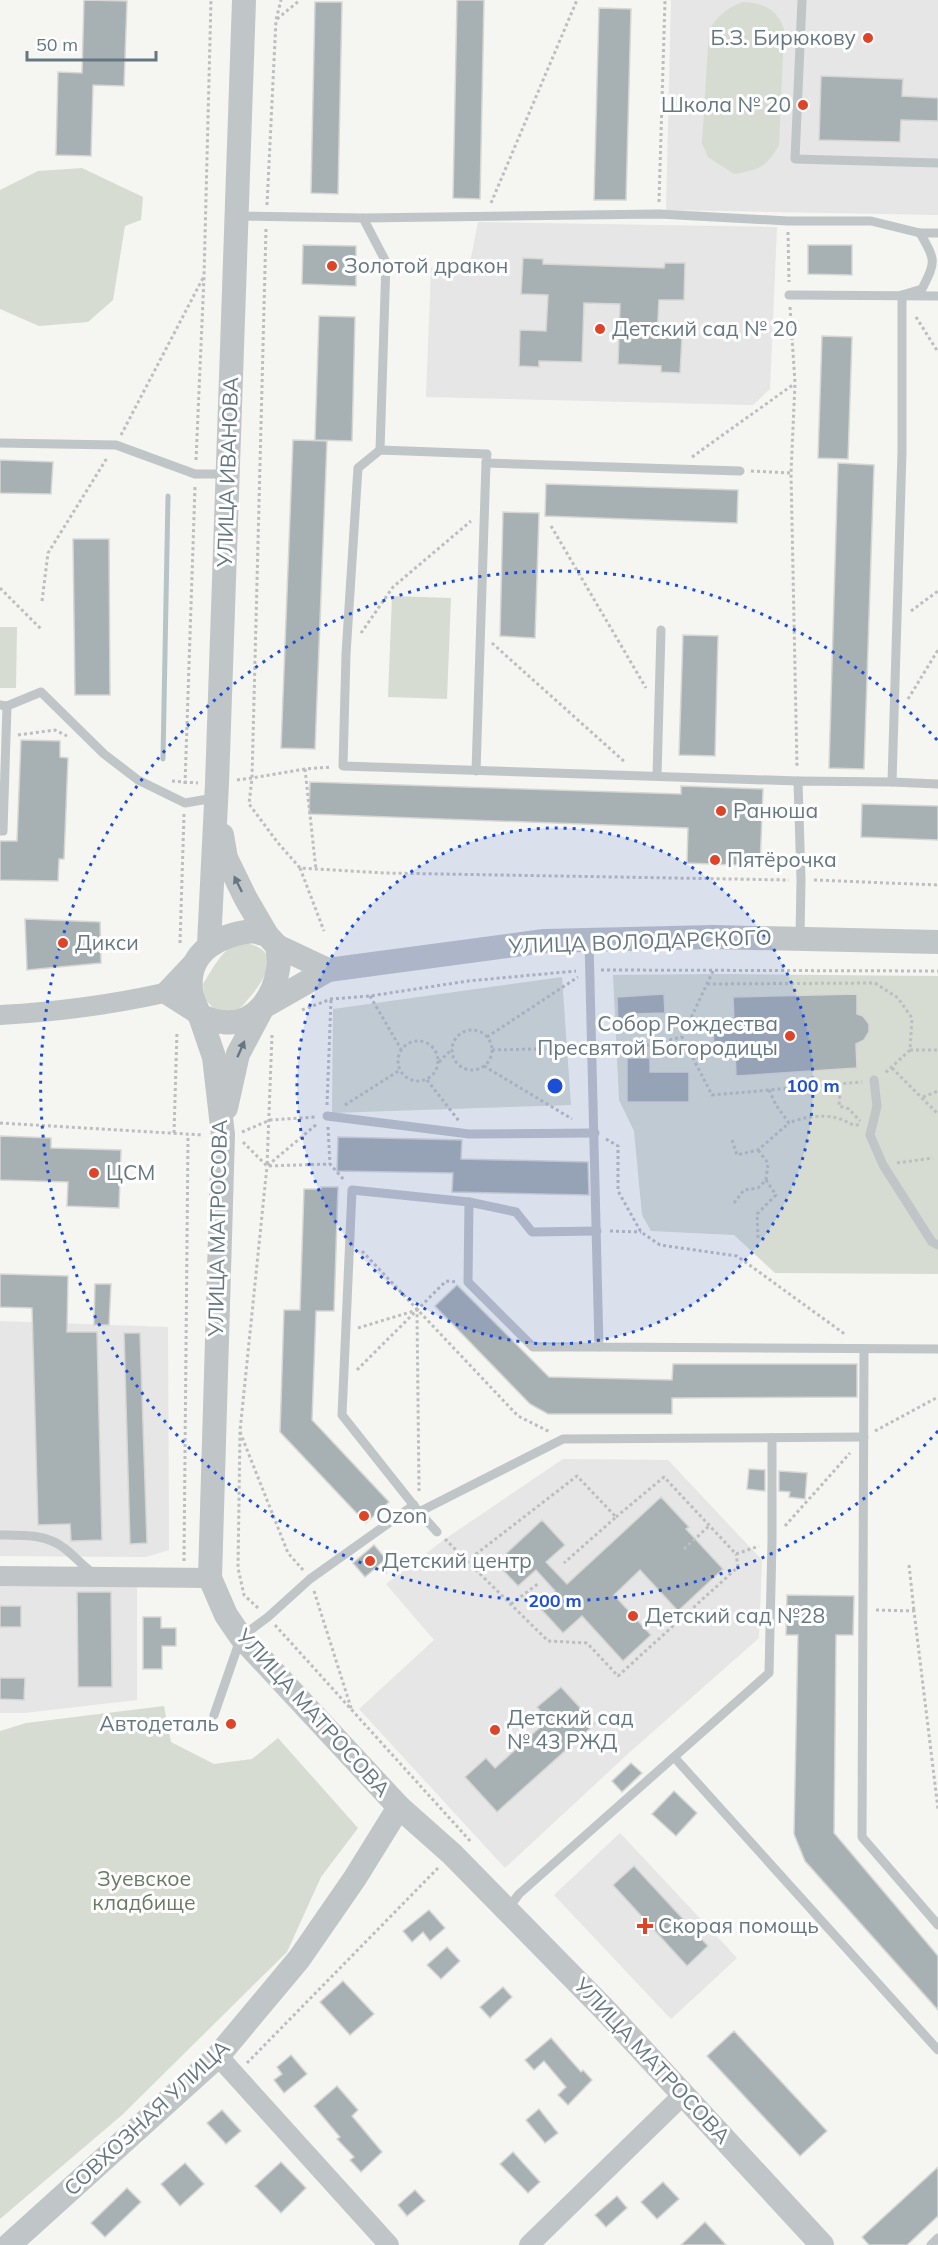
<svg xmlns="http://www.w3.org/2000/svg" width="938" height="2245" font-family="Mulish,sans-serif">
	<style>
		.built { fill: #e5e6e5 }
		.green { fill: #d6dcd2 }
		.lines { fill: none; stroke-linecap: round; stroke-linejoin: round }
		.stream { stroke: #b6c4c6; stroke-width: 5 }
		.building { fill: #a7b0b3; stroke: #d6d6d4; stroke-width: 1.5 }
		.path { stroke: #bcbec0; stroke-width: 3; stroke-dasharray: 3 3; stroke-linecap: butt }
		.service { stroke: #c0c5c7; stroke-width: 9 }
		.minor { stroke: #c0c5c7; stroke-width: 20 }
		.tertiary { stroke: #c0c5c7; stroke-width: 24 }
		.oneway { fill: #657781 }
		.ring { fill: none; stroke: #1d4ed8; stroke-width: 3; stroke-dasharray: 3 6 }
		.poi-dot { fill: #de4428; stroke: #fff; stroke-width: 2 }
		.labels { text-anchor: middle; stroke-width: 6; stroke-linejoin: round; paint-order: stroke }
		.poi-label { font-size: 21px; fill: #657781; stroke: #fff; text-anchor: start }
		.street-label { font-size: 21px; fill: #657781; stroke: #fff }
		.park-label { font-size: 21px; fill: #697963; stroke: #fff }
		.centre { fill: #1d4ed8; stroke: #fff; stroke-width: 3 }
		.ring-label { font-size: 18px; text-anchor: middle; font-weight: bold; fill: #1d4ed8; stroke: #fff; stroke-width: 6; stroke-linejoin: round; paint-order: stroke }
	</style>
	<rect width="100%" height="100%" fill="#f5f5f1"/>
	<g class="built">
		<polygon points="671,0 938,0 938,215 666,210"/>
		<polygon points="478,222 777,227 770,389 753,405 426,397 431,268 458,270 471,258"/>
		<polygon points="0,1321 168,1327 169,1550 146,1557 0,1556"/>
		<polygon points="563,1459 668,1460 762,1560 759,1638 631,1751 505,1868 359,1709 434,1640 386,1584 445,1539"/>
		<polygon points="0,1584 137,1586 137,1700 24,1713 0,1713"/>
		<polygon points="620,1833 737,1958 671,2019 554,1895"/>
	</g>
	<g class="green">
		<path d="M743,2C764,3 777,9 784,29L779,145C767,167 758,170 734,174L708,157L702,143L709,30C718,15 727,8 743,2Z"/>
		<polygon points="82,168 143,197 141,220 125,226 113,300 88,322 39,326 0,309 0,190 38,171"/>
		<polygon points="392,596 451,598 447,699 388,697"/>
		<polygon points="0,627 17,627 16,688 0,688"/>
		<path d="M238,942C281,946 271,972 250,997C245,1002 241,1010 233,1012C227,1012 220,1010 214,1009L204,998L203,984C213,968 221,951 238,942Z"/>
		<polygon points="719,974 938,976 938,1274 775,1273 734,1235 651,1231 642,1215 634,1131 619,1100 613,975"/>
		<polygon points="562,977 571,1105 332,1113 333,1009"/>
		<polygon points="164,1706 171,1742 214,1764 252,1759 278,1738 358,1828 321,1877 287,1952 122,2115 0,2219 0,1731 26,1723"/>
	</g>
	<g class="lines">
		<polyline class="stream" points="163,759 168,496"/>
	</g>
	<g class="building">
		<polygon points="84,0 127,1 124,86 93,85 91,156 56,155 58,72 82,73"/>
		<polygon points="457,0 484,0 480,199 453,198"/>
		<polygon points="315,2 342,2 338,194 311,193"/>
		<polygon points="599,8 631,9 626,200 594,200"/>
		<polygon points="821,76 903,79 902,96 938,98 938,121 901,120 900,142 819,140"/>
		<polygon points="303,245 356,246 356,286 302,284"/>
		<polygon points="808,245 852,245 852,275 808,274"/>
		<polygon points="523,258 543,259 543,264 664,268 665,263 685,263 684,300 659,300 657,336 682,337 680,373 661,372 661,366 618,364 620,304 584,303 582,362 539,361 539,367 519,366 520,330 546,331 548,295 521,294"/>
		<polygon points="319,316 355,317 352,441 315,440"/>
		<polygon points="822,336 852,337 848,459 818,458"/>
		<polygon points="293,440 327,441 315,749 281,748"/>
		<polygon points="0,460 53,462 51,494 0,493"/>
		<polygon points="838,463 874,465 864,769 829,768"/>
		<polygon points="546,484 738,490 737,523 545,516"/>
		<polygon points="503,512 539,513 535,638 500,636"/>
		<polygon points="73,539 109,539 110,695 75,695"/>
		<polygon points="683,635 718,636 715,756 679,755"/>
		<polygon points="21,740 60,741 60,757 68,758 64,859 59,859 58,881 0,880 0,841 17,841"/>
		<polygon points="310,782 681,794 681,786 763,789 760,866 687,863 688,828 309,814"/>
		<polygon points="862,804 938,806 938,840 861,837"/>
		<polygon points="25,919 100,922 101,963 27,970"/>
		<polygon points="664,994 665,1013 632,1014 633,1026 618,1027 617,997"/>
		<polygon points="857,994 857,1014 863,1016 869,1024 869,1032 864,1040 856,1044 857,1068 736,1076 735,1049 714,1050 713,1026 734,1025 733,997"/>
		<polygon points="627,1058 650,1058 650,1072 689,1072 689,1102 627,1102"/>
		<polygon points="0,1136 51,1138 51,1148 121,1150 119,1208 67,1206 68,1182 0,1180"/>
		<polygon points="338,1137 462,1140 461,1159 588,1162 589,1195 452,1192 453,1173 337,1171"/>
		<polygon points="321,1187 338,1187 334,1311 316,1311 312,1420 389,1502 366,1523 280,1432 284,1310 300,1310 304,1189 321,1189"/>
		<polygon points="0,1274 68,1276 67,1332 97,1332 102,1540 71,1541 70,1524 38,1525 32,1308 0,1307"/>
		<polygon points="95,1284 111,1284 109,1325 94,1325"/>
		<polygon points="457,1285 549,1377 672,1380 673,1364 857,1364 857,1397 672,1398 672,1414 548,1414 530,1404 435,1306"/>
		<polygon points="124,1333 140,1333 147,1543 130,1544"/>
		<polygon points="749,1469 765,1470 765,1491 747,1489"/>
		<polygon points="779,1471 807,1473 805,1499 789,1497 790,1492 779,1491"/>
		<polygon points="661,1497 689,1527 686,1529 723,1569 678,1611 640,1570 614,1595 651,1635 623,1661 582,1616 563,1633 539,1607 555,1591 536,1570 518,1586 496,1563 542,1520 565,1545 546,1562 567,1584"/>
		<polygon points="374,1545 386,1559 365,1577 353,1563"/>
		<polygon points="77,1592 111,1592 112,1687 78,1687"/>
		<polygon points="787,1595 854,1596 853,1635 836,1635 834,1833 938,1956 938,2010 805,1861 794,1834 798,1635 786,1635"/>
		<rect x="0" y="1606" width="21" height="21"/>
		<polygon points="143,1617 161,1617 161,1628 176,1628 176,1646 162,1646 162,1669 143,1669"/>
		<polygon points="0,1678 25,1678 24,1700 0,1699"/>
		<polygon points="561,1687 595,1724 497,1812 465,1777 486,1758 495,1768 548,1720 537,1707"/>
		<polygon points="631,1763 642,1773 622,1792 612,1781"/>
		<polygon points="674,1791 697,1813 676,1836 652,1814"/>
		<polygon points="634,1866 708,1946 687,1966 613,1885"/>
		<polygon points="429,1910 445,1928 430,1941 423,1932 412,1942 403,1931"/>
		<polygon points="447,1947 460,1961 441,1979 427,1965"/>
		<polygon points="343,1981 374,2014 350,2035 320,2002"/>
		<polygon points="503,1987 512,1997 490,2018 480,2007"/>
		<polygon points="734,2031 827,2131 800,2156 707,2056"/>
		<polygon points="551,2038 581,2072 583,2070 592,2080 568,2105 558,2095 566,2087 544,2061 534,2070 525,2060"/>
		<polygon points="291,2055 307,2074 284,2093 274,2080 282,2074 277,2067"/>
		<polygon points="337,2086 358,2110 352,2116 382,2152 361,2172 350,2160 354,2157 337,2139 340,2137 314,2106"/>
		<polygon points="539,2109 558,2133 545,2143 526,2120"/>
		<polygon points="222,2110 241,2131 226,2144 207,2123"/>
		<polygon points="513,2152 540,2182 528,2193 500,2164"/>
		<polygon points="281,2162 306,2188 281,2213 255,2186"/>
		<polygon points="185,2163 204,2184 180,2206 161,2184"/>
		<polygon points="938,2167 938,2216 907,2245 869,2245 862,2237"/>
		<polygon points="663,2182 679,2199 657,2219 641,2202"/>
		<polygon points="127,2188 141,2202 105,2237 91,2223"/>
		<polygon points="415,2190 425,2201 407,2216 398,2205"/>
		<polygon points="617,2196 627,2208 606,2227 595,2215"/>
		<polygon points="705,2222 726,2245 681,2245"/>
	</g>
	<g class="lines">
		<g class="path">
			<polyline points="277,19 300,0"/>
			<polyline points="659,202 665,0"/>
			<polyline points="491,203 577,0"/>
			<polyline points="267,205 276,20 281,0"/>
			<polyline points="266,229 252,778 305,769 331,767"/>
			<polyline points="788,232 789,282"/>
			<polyline points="790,307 795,383 791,473 797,768"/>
			<polyline points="916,317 938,352"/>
			<polyline points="121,435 203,278"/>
			<polyline points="692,457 794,384"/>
			<polyline points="196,460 204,277 211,0"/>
			<polyline points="751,471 791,473"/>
			<polyline points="551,526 646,688"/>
			<polyline points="0,588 42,630"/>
			<polyline points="42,601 48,553 107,458"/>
			<polyline points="911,611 938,591"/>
			<polyline points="361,633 393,587 471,521"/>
			<polyline points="492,643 626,763"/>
			<polyline points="908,699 938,650"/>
			<polyline points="18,735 55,730 67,736"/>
			<polyline points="305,769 316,870"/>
			<polyline points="237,780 252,778 249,804 278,843 300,868 384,873 789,880"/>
			<polyline points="172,781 198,783"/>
			<polyline points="185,784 195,487"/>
			<polyline points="300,868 324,931"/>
			<polyline points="814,880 938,885"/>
			<polyline points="180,943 184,814"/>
			<polyline points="601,970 938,971"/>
			<polyline points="713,971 682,1037 712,1095 862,1082"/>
			<polyline points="707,984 875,983 898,998 912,1018 910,1050 884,1074"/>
			<polyline points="370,996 401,1049"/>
			<polyline points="302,1010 331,999 370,996 468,981 576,971"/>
			<circle cx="472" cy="1050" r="20"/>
			<polyline points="272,1035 267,1166 317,1124"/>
			<polyline points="487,1037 578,977"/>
			<circle cx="418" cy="1061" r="20"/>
			<polyline points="604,1048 639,1047 682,1037"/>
			<polyline points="492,1050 580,1048"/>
			<polyline points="910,1050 938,1050"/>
			<polyline points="439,1062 452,1049"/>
			<polyline points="484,1066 572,1119"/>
			<polyline points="892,1068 938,1114"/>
			<polyline points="427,1080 459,1121"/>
			<polyline points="837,1084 840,1094 839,1106 849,1109 860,1121"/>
			<path d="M769,1090L776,1105L789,1123C802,1117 823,1114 837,1118C846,1120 850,1126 860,1125"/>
			<polyline points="923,1097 938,1091"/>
			<polyline points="327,1105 331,999"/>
			<polyline points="345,1105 400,1070"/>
			<polyline points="0,1123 203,1135"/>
			<polyline points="328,1127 330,1164 345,1181"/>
			<polyline points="242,1132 270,1120 316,1117"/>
			<polyline points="174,1133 177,1031"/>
			<polyline points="606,1139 618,1146 618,1191 641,1232 660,1245 737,1256 846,1335"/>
			<polyline points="732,1140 737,1155 758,1150 789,1123"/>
			<polyline points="243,1142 267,1166 330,1164"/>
			<polyline points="897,1163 933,1158"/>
			<polyline points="734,1203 744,1190 758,1188 766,1180 768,1163 758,1150"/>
			<polyline points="610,1231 641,1232"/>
			<polyline points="758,1238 757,1214 776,1195 766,1180"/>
			<polyline points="362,1251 518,1416 550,1432"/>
			<polyline points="358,1328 417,1310 419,1491"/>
			<polyline points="357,1370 446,1281 457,1282"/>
			<polyline points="875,1431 938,1397"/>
			<polyline points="240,1432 288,1553 303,1570"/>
			<polyline points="616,1517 664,1477 736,1554 759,1546"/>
			<polyline points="785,1526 850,1453"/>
			<polyline points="445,1539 467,1561 577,1476 616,1517 564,1563"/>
			<polyline points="684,1549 709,1526"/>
			<polyline points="184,1561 188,1135"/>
			<polyline points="467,1561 548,1641 587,1643 618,1676 738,1567 736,1554"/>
			<polyline points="909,1565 914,1611"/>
			<polyline points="314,1591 352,1711"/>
			<polyline points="511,1604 539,1583"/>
			<polyline points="258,1608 244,1595 238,1568 240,1431 267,1166"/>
			<polyline points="876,1610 914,1611 938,1809"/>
			<polyline points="275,1625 472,1843"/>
			<polyline points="247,2063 438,1868"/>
		</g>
		<g class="service">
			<polyline points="802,0 795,159 938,163"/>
			<path d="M237,216L363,218L659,214L788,221H871L920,233C936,261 936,261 922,289L902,295"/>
			<polyline points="363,218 386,262 380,450"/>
			<polyline points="920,233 938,233"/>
			<polyline points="789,295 938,296"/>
			<polyline points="0,443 116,445 195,474 228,474"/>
			<polyline points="740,471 486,463 487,454 380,450 358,468 346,654 343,766 798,781"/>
			<polyline points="0,705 7,706 41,692 104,754 138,780 185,803 214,798"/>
			<polyline points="476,771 486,463"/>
			<polyline points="657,776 661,630"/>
			<polyline points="892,782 938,784"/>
			<polyline points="0,831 3,831 7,706"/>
			<polyline points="800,937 801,880 798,781 892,782 902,452 902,295"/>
			<polyline points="589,941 599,1347 938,1349"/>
			<polyline points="874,1080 877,1106 870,1135 883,1165 932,1242 938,1245"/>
			<polyline points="327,1116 469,1134 595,1133"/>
			<polyline points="469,1202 516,1212 532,1232 597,1231"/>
			<polyline points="864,1349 862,1837 938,1925"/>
			<polyline points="419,1512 563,1439 864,1437"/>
			<polyline points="437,1532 419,1512 342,1415 352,1190 469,1202 468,1282 533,1347 599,1347"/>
			<path d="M0,1535C22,1535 46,1534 64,1548C75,1556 82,1566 93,1573"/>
			<polyline points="214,1715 241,1637 268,1617 310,1579 414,1505"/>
			<polyline points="674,1757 938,2050"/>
			<polyline points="507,1910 519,1894 769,1673 772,1541 772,1438"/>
			<polyline points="931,2245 938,2238"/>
		</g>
		<g class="minor">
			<polyline points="164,993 197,958"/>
			<polyline points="164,993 200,1016"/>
			<path d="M0,1015C55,1012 110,1005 164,993"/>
			<polyline points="0,1576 210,1578"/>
			<polyline points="218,2056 389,2245"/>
			<polyline points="529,2245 684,2094"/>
		</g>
		<g class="tertiary">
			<polyline points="222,835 226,858 246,899 267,935"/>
			<path d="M253,931L267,935L277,946C278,953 280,962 278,969C274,997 255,1026 223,1022C215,1022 207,1018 200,1016C197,1008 191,998 191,989C187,951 221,934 253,931Z"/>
			<polyline points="209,944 217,783 244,0"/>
			<polyline points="277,946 328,970 544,941 713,937 938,942"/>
			<polyline points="200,1016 214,1057 223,1135 210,1578 226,1615 241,1637 399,1807 452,1854 607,2012 822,2245"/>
			<polyline points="226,1108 238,1054 263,1007 328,970"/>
			<polyline points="9,2245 218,2056 299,1959 355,1878 399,1807"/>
		</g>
	</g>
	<defs><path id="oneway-solid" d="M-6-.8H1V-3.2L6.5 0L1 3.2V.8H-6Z" transform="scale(1.5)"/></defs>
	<g class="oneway">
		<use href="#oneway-solid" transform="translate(238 884) rotate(-116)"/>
		<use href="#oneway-solid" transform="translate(241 1049) rotate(-66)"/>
	</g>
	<circle cx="555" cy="1086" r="258" fill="#1d4ed8" fill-opacity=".12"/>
	<g class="ring">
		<circle cx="555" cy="1086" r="258"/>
		<path d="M938 1431A515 515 0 1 1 938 741"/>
	</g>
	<g class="poi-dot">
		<circle cx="868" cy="38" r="6"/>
		<circle cx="803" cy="105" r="6"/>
		<circle cx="332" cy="266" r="6"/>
		<circle cx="600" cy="329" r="6"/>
		<circle cx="721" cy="811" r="6"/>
		<circle cx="715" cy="860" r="6"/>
		<circle cx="63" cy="943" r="6"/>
		<circle cx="790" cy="1036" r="6"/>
		<circle cx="94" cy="1173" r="6"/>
		<circle cx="364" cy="1516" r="6"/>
		<circle cx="370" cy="1561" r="6"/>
		<circle cx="633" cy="1616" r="6"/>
		<circle cx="231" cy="1724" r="6"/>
		<circle cx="495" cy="1730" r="6"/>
		<path d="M642 1917h6v6h6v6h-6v6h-6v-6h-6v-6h6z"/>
	</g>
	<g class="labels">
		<g class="poi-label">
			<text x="856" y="45" text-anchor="end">Б.З. Бирюкову</text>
			<text x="791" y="112" text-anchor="end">Школа № 20</text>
			<text x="344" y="273">Золотой дракон</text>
			<text x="612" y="336">Детский сад № 20</text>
			<text x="733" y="818">Ранюша</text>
			<text x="727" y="867">Пятёрочка</text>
			<text x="75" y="950">Дикси</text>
			<text x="778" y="1031" text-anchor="end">Собор Рождества<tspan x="778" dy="24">Пресвятой Богородицы</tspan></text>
			<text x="106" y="1180">ЦСМ</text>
			<text x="376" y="1523">Ozon</text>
			<text x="382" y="1568">Детский центр</text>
			<text x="645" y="1623">Детский сад №28</text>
			<text x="507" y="1725">Детский сад<tspan x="507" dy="24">№ 43 РЖД</tspan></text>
			<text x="219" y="1731" text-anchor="end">Автодеталь</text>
			<text x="658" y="1933">Скорая помощь</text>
		</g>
		<g class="street-label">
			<text transform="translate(228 472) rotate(-88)" y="7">УЛИЦА ИВАНОВА</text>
			<text transform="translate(640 942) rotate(-2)" y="7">УЛИЦА ВОЛОДАРСКОГО</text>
			<text transform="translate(218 1228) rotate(-89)" y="7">УЛИЦА МАТРОСОВА</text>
			<text transform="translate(313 1713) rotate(48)" y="7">УЛИЦА МАТРОСОВА</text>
			<text transform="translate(652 2061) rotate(47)" y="7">УЛИЦА МАТРОСОВА</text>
			<text transform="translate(147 2118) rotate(-43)" y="7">СОВХОЗНАЯ УЛИЦА</text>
		</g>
		<g class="park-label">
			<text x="144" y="1886">Зуевское<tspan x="144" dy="24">кладбище</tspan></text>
		</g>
	</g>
	<circle cx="555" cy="1086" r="9" class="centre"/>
	<g class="ring-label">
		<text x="813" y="1092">100 m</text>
		<text x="555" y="1607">200 m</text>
	</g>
	<path d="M27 51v9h129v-9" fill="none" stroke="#657781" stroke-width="3"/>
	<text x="36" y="51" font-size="18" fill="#657781" stroke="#ffffff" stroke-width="4.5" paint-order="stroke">50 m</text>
</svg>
